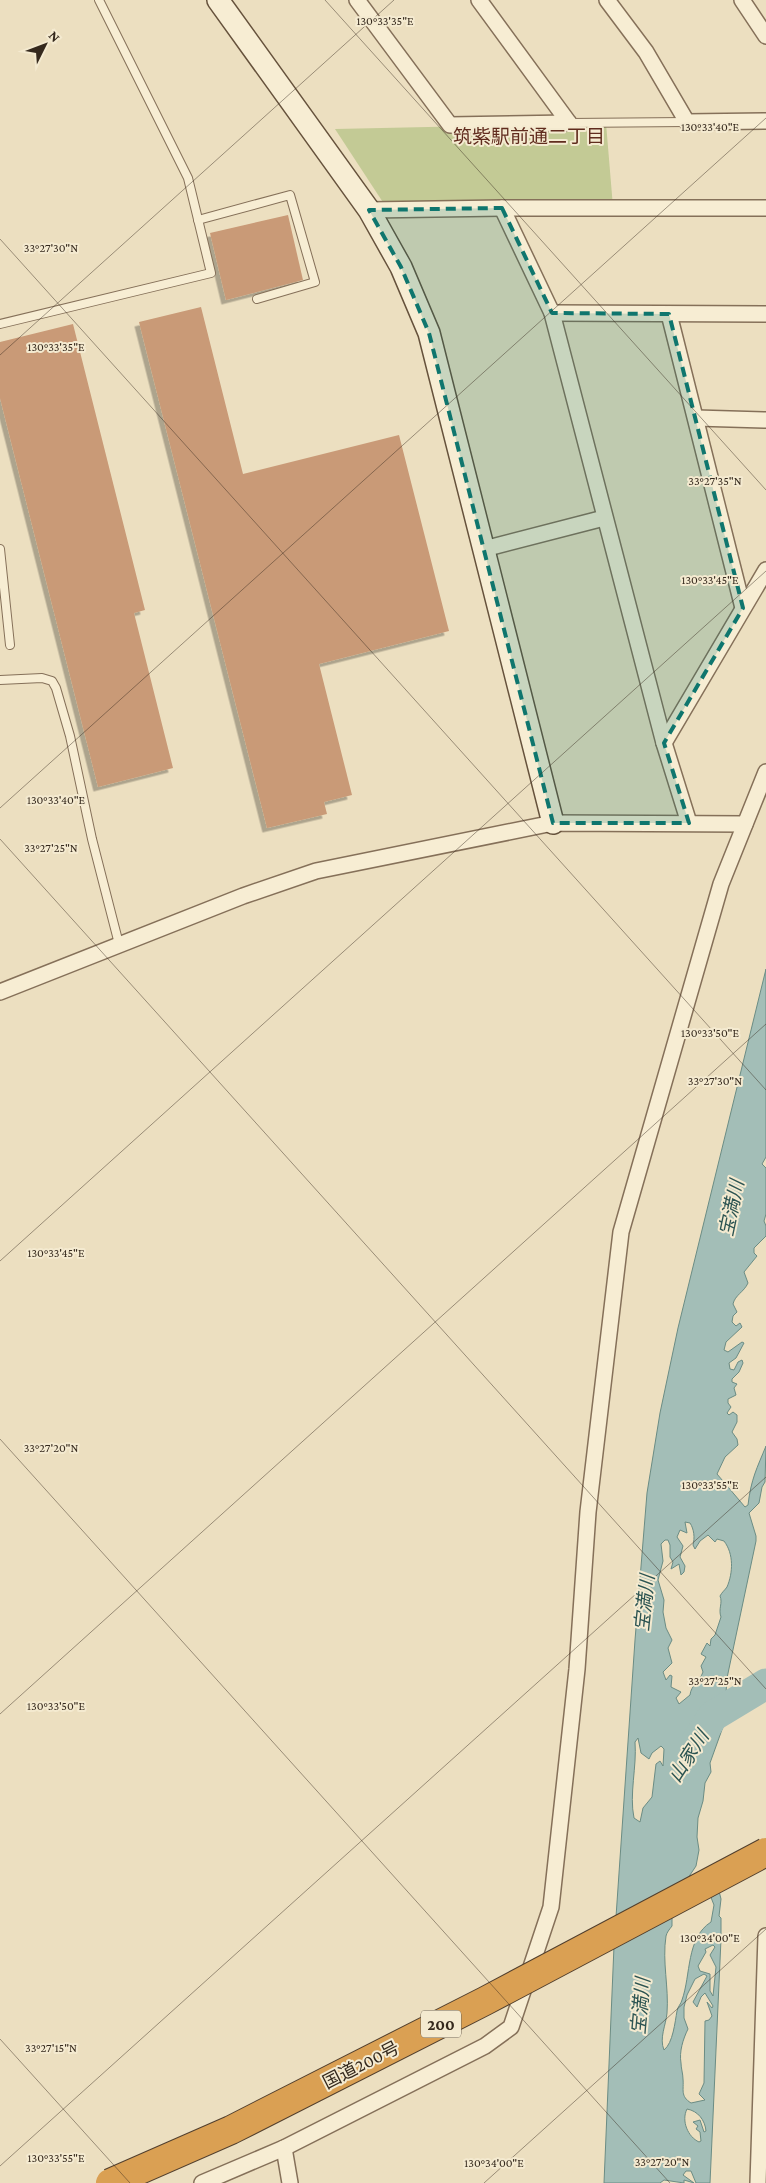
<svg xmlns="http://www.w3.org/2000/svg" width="766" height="2183" font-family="'Crimson Pro','Noto Sans JP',serif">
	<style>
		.green { fill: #c3ca95 }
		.water { fill: #a3beb7; stroke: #6b8c84; fill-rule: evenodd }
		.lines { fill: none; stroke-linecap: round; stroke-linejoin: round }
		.river { stroke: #a3beb7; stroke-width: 31 }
		.building { fill: #c99a77; filter: url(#shadow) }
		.lane-casing { stroke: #857059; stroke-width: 10 }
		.street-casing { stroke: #857059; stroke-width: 18 }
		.secondary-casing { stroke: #66523c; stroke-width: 24 }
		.lane { stroke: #f7edd3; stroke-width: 8 }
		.street { stroke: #f7edd3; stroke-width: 15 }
		.secondary { stroke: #f7edd3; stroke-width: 21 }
		.highway-bridge-casing { stroke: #523f2d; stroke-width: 30; stroke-linecap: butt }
		.highway-bridge { stroke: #daa053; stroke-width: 28 }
		.marked { fill: #0f766e; fill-opacity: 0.2; stroke: #0f766e; stroke-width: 4; stroke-dasharray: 10 6; stroke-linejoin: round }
		.ticks { fill: none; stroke: #35291d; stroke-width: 1; stroke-opacity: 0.45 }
		.labels { text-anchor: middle; stroke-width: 4; stroke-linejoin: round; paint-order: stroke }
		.shield { fill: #f4ead0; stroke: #6e6353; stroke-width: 1 }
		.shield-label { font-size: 16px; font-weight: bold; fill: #35291d }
		.street-label { font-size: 18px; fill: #35291d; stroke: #f4ead0 }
		.neighbourhood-label { font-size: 19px; fill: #602c1e; stroke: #f4ead0 }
		.water-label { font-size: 19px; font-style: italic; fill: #2c5452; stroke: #f4ead0 }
		.ticks-label { font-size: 12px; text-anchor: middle; fill: #35291d; stroke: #f4ead0; stroke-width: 4; stroke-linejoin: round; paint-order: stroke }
	</style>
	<defs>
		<filter id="shadow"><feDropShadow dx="-4.5" dy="4.5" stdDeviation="0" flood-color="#0004"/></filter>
	</defs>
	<rect width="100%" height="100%" fill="#ecdfc0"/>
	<polygon class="green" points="606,123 613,207 388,210 335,129"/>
	<path class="water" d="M766,969V1157L762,1164L766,1168V1214L764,1221L766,1226V1236L754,1248V1253L757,1256L744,1272L748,1283C744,1292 735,1295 733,1304L737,1312L733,1316L732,1322L736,1326L740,1323L742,1327L726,1342L724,1350L728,1352L742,1342L744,1343L736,1358L729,1363L730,1369L734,1370L738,1362L742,1360L743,1363L739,1372L732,1379V1382L737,1384L734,1388L736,1395L728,1399V1403L731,1407L727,1413L729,1415L733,1412L737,1415V1422L732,1432L737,1439L738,1445L725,1457L717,1474L745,1507L748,1505C751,1479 757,1468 766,1446L765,1482L762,1487L759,1503L749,1513L756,1536V1541L727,1678L724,1724L710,1763L711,1772L705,1783L703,1801L698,1818L697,1837L699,1850L696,1866L688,1878L672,1916V1926C669,1930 667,1932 666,1936C662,1962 669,1987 667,2013C666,2025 659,2038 664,2050C673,2043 675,2022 677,2011C678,2006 681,2004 682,2000C691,1975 686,1938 711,1922L714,1905L710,1895L719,1891L721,1899L719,1916L721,1918V1939L710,2183H696L691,2171H686L683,2175L694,2183L684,2180V2183L664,2180L660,2183H604L614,1946L635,1640L647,1493L660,1413L678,1328ZM685,1522L690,1523C694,1529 695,1538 693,1545L695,1549L700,1541L708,1535L715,1542L717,1539L724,1541C734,1554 733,1573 727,1587C725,1590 722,1592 720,1596C723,1603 718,1609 721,1617L715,1635L711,1639L710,1646L707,1643L701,1654L706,1657L701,1666L703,1672C700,1681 691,1685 690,1695L679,1704L676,1698L681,1692L671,1687L672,1676L670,1675L666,1680L663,1672L672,1663L668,1648L672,1640L666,1628L663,1612L664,1600L658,1580L663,1561L661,1544L665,1540H668L670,1545V1557L673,1562L671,1569L679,1564L681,1575L684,1572L685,1566L680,1557L683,1546L677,1537L680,1530L687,1533ZM638,1738L641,1753L649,1759L652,1753L661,1746L664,1749L663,1766L660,1761L656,1764L652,1797L643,1808L640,1822L634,1818C629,1794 637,1767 635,1742ZM713,1945L715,1947L710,1955L716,1967L713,1996L710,1991V1974L700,1971L698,1966L706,1952L705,1949ZM704,1974L707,1976L693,2002L697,2007L701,1997L705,1993L713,2006L712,2008L707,2002L712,2016L709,2020L705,2021L704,2083L699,2094L705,2100L691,2103C680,2096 684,2090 683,2079C683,2074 681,2068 681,2063C679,2052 683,2039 688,2029L684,2018V2007L687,1995L695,1979ZM687,2109C698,2111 705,2120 706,2131L704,2132L700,2120L693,2122L698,2126L696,2129L700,2132L701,2141L699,2142C688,2137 681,2121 687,2109Z"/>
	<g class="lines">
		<polyline class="river" points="697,1741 713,1716 766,1684"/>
	</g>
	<g class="building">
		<polygon points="288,215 303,280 226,300 210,233"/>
		<polygon points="201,307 243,474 399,435 449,631 319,664 352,795 324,802 327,814 267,828 139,322"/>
		<polygon points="73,324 145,610 134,613 173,768 98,787 0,398 0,342"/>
	</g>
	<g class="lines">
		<defs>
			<g id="lane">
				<polyline points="569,123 687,122"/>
				<polyline points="198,220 290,195 315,282 257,299"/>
				<polyline points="0,324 211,273 188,178 99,0"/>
				<polyline points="0,549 10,645"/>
				<polyline points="0,680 42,678 52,681 56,688 70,736 92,839 119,944"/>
			</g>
			<g id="street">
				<polyline points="357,0 450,125 569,123"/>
				<polyline points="479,0 569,123"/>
				<polyline points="607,0 646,52 687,122 766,121"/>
				<polyline points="742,0 766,36"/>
				<polyline points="502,208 552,313 664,743 689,823"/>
				<polyline points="369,210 502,208 766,208"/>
				<polyline points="552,313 766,314"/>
				<polyline points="669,314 743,608"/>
				<polyline points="696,418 766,420"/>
				<polyline points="484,549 604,518"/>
				<polyline points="664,743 766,570"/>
				<polyline points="0,992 243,896 316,871 553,823 745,824"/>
				<polyline points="284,2148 290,2183"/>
				<polyline points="202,2183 284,2148 485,2046 511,2027 551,1907 577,1669 588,1512 621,1232 721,884 766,772"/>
				<polyline points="758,2183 766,1936"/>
			</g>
			<polyline id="secondary" points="218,0 369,210 401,267 429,333 553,823"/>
		</defs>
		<use href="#lane" class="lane-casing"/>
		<use href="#street" class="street-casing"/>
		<use href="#secondary" class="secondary-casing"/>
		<use href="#lane" class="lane"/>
		<use href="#street" class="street"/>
		<use href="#secondary" class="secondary"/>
		<defs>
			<polyline id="highway-bridge" points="110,2183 231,2130 485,2001 766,1852"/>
		</defs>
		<use href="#highway-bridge" class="highway-bridge-casing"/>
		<use href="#highway-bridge" class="highway-bridge"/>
	</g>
	<path class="marked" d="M502,208L552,313L669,314L743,608L664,743L689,823H553L429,333L401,267L369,210Z"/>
	<path class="ticks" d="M325,0L766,490M0,239L766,1090M0,355L394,0M0,808L766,118M0,839L766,1689M0,1261L766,571M0,1439L670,2183M0,1714L766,1024M0,2039L130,2183M0,2166L766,1477M484,2183L766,1929"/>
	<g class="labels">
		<rect class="shield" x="421" y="2010.5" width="40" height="27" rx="4"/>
		<g class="shield-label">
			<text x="441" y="2030">200</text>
		</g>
		<g class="street-label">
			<text transform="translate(361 2065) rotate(-27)" y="6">国道200号</text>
		</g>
		<g class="neighbourhood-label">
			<text x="529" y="143">筑紫駅前通二丁目</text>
		</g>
		<g class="water-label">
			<text transform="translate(731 1208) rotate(-78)" y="7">宝満川</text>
			<text transform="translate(644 1603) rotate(-84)" y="7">宝満川</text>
			<text transform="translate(688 1756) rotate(-57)" y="7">山家川</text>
			<text transform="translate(640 2006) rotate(-85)" y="7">宝満川</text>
		</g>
	</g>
	<g class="ticks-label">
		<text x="385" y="25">130°33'35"E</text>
		<text x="710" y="131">130°33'40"E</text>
		<text x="51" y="252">33°27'30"N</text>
		<text x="56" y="351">130°33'35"E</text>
		<text x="715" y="485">33°27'35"N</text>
		<text x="710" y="584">130°33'45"E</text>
		<text x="56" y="804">130°33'40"E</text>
		<text x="51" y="852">33°27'25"N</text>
		<text x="710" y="1037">130°33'50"E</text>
		<text x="715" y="1085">33°27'30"N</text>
		<text x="56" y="1257">130°33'45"E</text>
		<text x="51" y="1452">33°27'20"N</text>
		<text x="710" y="1489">130°33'55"E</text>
		<text x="715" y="1685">33°27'25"N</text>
		<text x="56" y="1710">130°33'50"E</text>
		<text x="710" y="1942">130°34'00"E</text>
		<text x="51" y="2052">33°27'15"N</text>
		<text x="56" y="2162">130°33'55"E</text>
		<text x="662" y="2166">33°27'20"N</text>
		<text x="494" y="2167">130°34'00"E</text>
	</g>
	<g transform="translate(45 45) rotate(48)" stroke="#f4ead0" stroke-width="4" paint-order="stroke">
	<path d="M0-4L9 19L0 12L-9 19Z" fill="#35291d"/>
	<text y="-8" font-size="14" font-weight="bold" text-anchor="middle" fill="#35291d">N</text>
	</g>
</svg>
